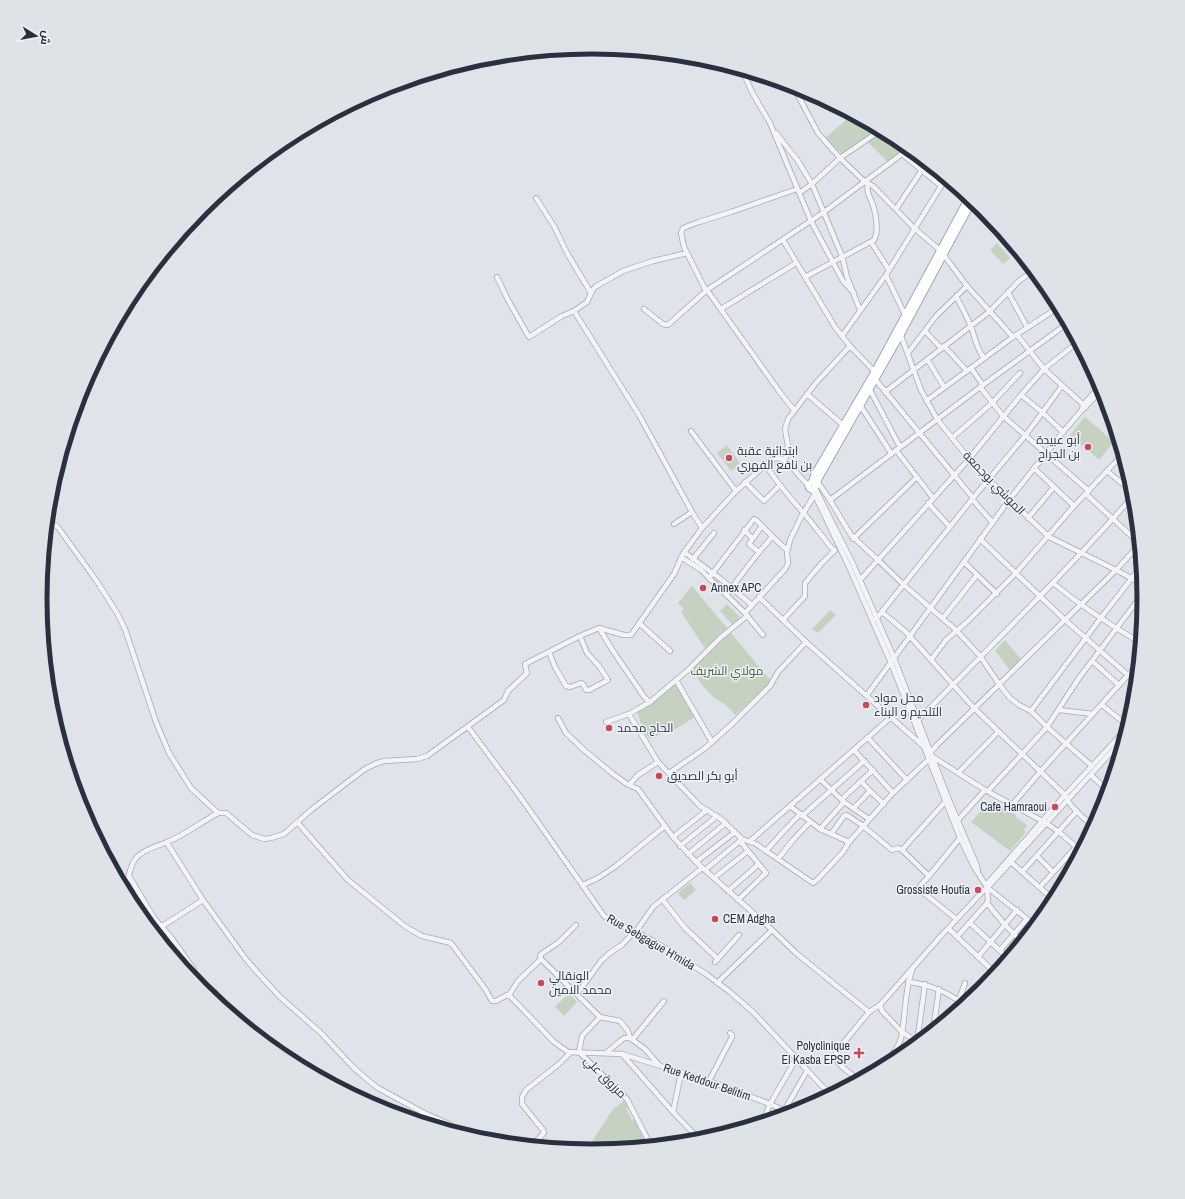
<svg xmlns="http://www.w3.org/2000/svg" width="1185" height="1199" font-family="'Archivo Narrow',Cairo,sans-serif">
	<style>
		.green { fill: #c6d2c1 }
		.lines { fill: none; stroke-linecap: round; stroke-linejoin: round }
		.minor-casing { stroke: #a5aab3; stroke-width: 6 }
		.major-casing { stroke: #a0a8b4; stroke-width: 8 }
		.minor { stroke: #f3f4f7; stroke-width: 4.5 }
		.major { stroke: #fff; stroke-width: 6 }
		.poi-dot { fill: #cb485c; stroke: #eff2f6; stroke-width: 1.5 }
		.labels { text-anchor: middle; stroke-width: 3; stroke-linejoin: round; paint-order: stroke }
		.poi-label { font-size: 12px; fill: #293140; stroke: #eff2f6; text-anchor: start }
		.street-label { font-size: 12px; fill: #293140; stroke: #eff2f6 }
		.park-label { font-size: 12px; fill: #3e5b37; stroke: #eff2f6 }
		.rim { fill: none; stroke: #293140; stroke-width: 5 }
	</style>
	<rect width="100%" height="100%" fill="#e0e3e9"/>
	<g class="green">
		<polygon points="852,115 879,129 843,155 825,138"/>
		<polygon points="883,131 900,140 908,147 888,162 868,142"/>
		<polygon points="997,243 1010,258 1003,264 990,250"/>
		<polygon points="1085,417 1114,442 1099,460 1070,435"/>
		<polygon points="727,445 740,463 731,471 717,453"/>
		<polygon points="692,586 771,681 769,685 735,715 727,706 713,697 703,686 692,670 693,667 706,650 681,612 684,609 678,603"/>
		<polygon points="727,604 741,618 734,626 720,611"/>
		<polygon points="830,610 836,615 818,633 812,629"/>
		<polygon points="1005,640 1021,659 1010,670 995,651"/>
		<polygon points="676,683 695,716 690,720 672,731 670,730 650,739 643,731 637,711"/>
		<polygon points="990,801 1016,815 1015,817 1027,825 1024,830 1026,832 1010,851 971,822"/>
		<polygon points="690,883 696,890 684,900 678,893"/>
		<polygon points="569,993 577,1002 564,1016 555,1007"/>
		<polygon points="624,1101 628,1108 626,1109 632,1120 634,1119 648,1147 592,1152 586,1151 613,1109"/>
	</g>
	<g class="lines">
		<defs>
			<g id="minor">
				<polyline points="742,70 752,92 770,123 811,221 843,281 854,293"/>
				<polyline points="793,86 818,133 840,158 812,184 799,193"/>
				<polyline points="881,130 840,158 865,182 873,186 880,193 914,228 940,250 967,286 1013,337"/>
				<polyline points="776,133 798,161 812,184 842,256 847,277 860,310"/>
				<polyline points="902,154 941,186"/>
				<polyline points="536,198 554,226 567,253 591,293"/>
				<polyline points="896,209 922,170"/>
				<polyline points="783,240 835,327 850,346 876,373"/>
				<polyline points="871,242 889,270"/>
				<polyline points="687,253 653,261 623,271 595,287 592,291 587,302 574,311 639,415 692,512 702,528"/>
				<polyline points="886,275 905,315"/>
				<polyline points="497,277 508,300 529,337 562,316 574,311"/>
				<path d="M805,277L874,240C879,231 876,214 873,205C870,197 866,192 868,183"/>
				<polyline points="707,290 779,391 794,410"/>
				<polyline points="706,291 684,247 681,233 683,228 699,222 731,212 797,189"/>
				<polyline points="1008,292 1027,327"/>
				<path d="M956,296C961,306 967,316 971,327C976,339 976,348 984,358"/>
				<polyline points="644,309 663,324 667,325 669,324 707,290 824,212 910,148"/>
				<polyline points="721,309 796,263"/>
				<polyline points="925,331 941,348"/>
				<polyline points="900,333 921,390 937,419 969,459 989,480 1049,537 1116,570 1144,585"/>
				<polyline points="1017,335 1044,369 1086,407"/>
				<polyline points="842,336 886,275 946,178"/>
				<polyline points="944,346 967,371"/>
				<polyline points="908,353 936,316 967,286"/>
				<polyline points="927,359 944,387"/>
				<polyline points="971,368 983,385"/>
				<polyline points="875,379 973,498"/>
				<polyline points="1101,385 1083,405 1082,410 1103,389"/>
				<polyline points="980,387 1003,416 1089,491"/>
				<polyline points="869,388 900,447"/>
				<polyline points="885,392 989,312 1020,280 1034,271"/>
				<polyline points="807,394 843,425"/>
				<polyline points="1021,395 1042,412 1063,432"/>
				<polyline points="926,401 1013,337 1059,307"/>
				<polyline points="860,405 891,453"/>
				<polyline points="691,431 736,491"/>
				<polyline points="952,438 992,403 1020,373"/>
				<polyline points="896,450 933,498"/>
				<polyline points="785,460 788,446 785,429 788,419 815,384 850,346"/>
				<path d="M765,464C777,483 792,500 807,517C816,528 825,540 834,551"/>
				<polyline points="1034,468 1074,506"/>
				<polyline points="1107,471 1135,494"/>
				<polyline points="817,481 830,500 851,535 878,560 969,459 1021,395 1044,369 1078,342"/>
				<polyline points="745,482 764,501 780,485"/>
				<polyline points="815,488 853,564 894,658 949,800 977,866 978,870"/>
				<polyline points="812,489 849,567 891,663 960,838 974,867 985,884"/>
				<polyline points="1086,494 1139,543"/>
				<polyline points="972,499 993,523"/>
				<polyline points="830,500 983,385 1068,323"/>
				<polyline points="928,503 950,527"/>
				<polyline points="1028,518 1054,487"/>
				<polyline points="48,523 57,526 96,580 117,613 125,629 156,722 169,753 191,788 218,813"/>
				<polyline points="674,524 692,512"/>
				<polyline points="744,530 752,538"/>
				<polyline points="853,539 917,477"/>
				<polyline points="980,539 1064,619 1137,683"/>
				<polyline points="684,552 722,580 752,605"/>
				<polyline points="759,552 749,544 762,526"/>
				<polyline points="681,557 701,570 745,613 763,635"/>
				<polyline points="693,559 714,533"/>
				<polyline points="964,562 997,594"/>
				<polyline points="709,578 754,519 756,520 776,540 787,550"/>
				<polyline points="860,580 878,560 904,585 957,631 980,656 999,684 1010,698 1019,705 1031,711 1047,727 1092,766"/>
				<path d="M1053,583C1081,606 1110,625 1141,643"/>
				<polyline points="726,595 759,552 772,537"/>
				<polyline points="759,597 806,642 922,745"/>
				<polyline points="1135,604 1144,612"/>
				<path d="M882,612L906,632L974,708L1065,795C1070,808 1084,818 1094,827"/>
				<polyline points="745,613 786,568 788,563 787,552 790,540 801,517 815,494"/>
				<polyline points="943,618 977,575"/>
				<polyline points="876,619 973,498 1025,436 1062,386"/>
				<polyline points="783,620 805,596 805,583 822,563 835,550"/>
				<polyline points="639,623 670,651"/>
				<polyline points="599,628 613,651 645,698 650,702"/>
				<polyline points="549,652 555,667 566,686 570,687 581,683 583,684 586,690 589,690 608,680 599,666 587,653 580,636"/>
				<polyline points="931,660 946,640 967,622 1016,573 1074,506 1123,454"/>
				<polyline points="1092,661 1119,685"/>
				<polyline points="676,680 712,742"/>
				<polyline points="867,695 1009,500 1063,432 1082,410"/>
				<polyline points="1102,705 1128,726"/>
				<polyline points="1059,710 1093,714"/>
				<polyline points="1031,711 1100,619 1142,565"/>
				<polyline points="629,714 658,762 700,806 721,819 742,839 756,844 813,883 817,880 843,852 849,842"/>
				<polyline points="558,718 566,733 584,750 613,774 627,784 638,789 673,837 696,862 768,926 796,953 869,1012"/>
				<path d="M918,720C991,646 1066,572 1135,494"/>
				<polyline points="606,722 629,714 650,702 687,671 720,638 747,616"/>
				<polyline points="468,727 521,798 604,916 609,919 652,940 706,974 730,992 753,1012 821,1085 832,1095"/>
				<polyline points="868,738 907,780"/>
				<polyline points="1115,748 1120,754"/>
				<polyline points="854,750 893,793"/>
				<polyline points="933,757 985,790 1046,823 1059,832 1081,851"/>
				<polyline points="959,772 998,732"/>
				<polyline points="669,773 704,749 732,724 770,686 778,672 806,642"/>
				<polyline points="1091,775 1109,792"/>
				<polyline points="820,779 844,802 869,819"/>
				<polyline points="629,785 638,775 658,762"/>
				<polyline points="870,791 884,804"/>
				<polyline points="988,791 1047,727 1079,678 1144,592"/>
				<polyline points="842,799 873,770"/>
				<polyline points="1012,805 1040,772 1139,663"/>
				<polyline points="790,806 820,829 849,842 893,793 928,760 931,752 937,745 1116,570 1140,544"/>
				<polyline points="854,808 870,791 861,781"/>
				<polyline points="802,816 864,761"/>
				<polyline points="958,820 985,790"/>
				<polyline points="297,822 348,880 406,927 422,936 451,943 486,990 492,1001 496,1001 507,995 510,996 554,1042 568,1052 622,1054 709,1081 770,1104 791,1114"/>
				<polyline points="1093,826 1097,822"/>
				<polyline points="820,829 844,802"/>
				<polyline points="831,834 844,816 847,815 863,826 892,850 898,848 902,850 929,876 920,886 920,890 955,918"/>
				<polyline points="673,837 707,810"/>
				<polyline points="750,841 890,718"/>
				<polyline points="167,843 203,900 245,958 258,973 280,997 320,1032 354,1068 369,1081 378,1088 424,1113 449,1124 464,1135"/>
				<polyline points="680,846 717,816"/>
				<polyline points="902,850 945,802"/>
				<polyline points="766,851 783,832 800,814"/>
				<polyline points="688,854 726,823"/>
				<polyline points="1037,856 1053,872"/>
				<polyline points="778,859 793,840 810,822"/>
				<polyline points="696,862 735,832"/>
				<polyline points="1011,862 1055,901"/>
				<polyline points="705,870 741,840"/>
				<polyline points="1022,872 1077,811"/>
				<polyline points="129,876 154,918 170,936 193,968 195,974 192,979"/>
				<polyline points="929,876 960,838"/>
				<polyline points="714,878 748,851"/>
				<polyline points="987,884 1065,795 1129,726"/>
				<polyline points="583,885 598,878 616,866 665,826"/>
				<path d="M122,886C132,880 127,867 137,857C146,848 156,847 167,842C185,835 201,822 218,813H226L252,835L264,839L271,838L284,834L311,810L345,784L365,769L377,763L384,761L417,759L427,756L504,700L508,691L527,673L525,664L580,636L599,628L624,635H631L674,574L683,554L702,528L736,491L771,460C787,451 797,478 809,485"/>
				<polyline points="989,886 1126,736"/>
				<polyline points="1040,887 1076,847"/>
				<polyline points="987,888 988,900 987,903 1005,925 1022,942"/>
				<polyline points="988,888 1036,926"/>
				<polyline points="728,891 759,864"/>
				<polyline points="1050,896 1071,871"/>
				<polyline points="662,899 685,928 718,959"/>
				<polyline points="738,900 766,873 740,841"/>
				<polyline points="970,923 1009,959"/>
				<polyline points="161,927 203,900"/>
				<polyline points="949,929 996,974"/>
				<polyline points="635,933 653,907 702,868"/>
				<polyline points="957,937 987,903"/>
				<polyline points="1000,950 1027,919"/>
				<polyline points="978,957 1017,910"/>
				<polyline points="541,959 600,1017 620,1021 628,1031 630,1038"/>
				<polyline points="715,962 739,935"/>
				<path d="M908,981L909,982C931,985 947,992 965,1005"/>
				<polyline points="717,983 771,931"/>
				<polyline points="577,994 601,961 611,952 622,945 634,932"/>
				<polyline points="509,995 518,981 541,959 540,955 559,942 576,925"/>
				<polyline points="954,1014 965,983"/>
				<polyline points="933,1031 939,989"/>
				<polyline points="633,1039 664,1001"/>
				<polyline points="917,1042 925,984"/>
				<polyline points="919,1043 902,1032 882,1011 880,1005 940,937 986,888"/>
				<polyline points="579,1052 627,1099 651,1146"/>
				<polyline points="579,1052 582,1036 600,1017"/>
				<polyline points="607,1052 624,1038 630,1038 645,1049 659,1065"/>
				<polyline points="893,1053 898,1059"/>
				<polyline points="622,1054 673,1112 701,1141"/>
				<path d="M883,1068C889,1059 898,1049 901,1038C906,1016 904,992 912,970"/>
				<path d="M859,1080C851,1073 833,1064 836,1052L869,1012L880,1005"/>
				<polyline points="709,1081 732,1037 732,1035 730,1033"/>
				<polyline points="784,1111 807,1071"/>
				<polyline points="673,1112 681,1073"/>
				<polyline points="415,1120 424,1113"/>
				<polyline points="762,1123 770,1104 796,1059"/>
				<polyline points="741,1129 744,1124"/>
				<polyline points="531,1146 544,1133 543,1130 522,1104 522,1097 526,1090 559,1064 571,1052"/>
			</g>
			<g id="major">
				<polyline points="812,482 814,475 875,371 969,197"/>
				<circle cx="812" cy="486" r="3.5"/>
				<polyline points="816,486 819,478 901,334 973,200"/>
			</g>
		</defs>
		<use href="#minor" class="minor-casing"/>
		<use href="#major" class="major-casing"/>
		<use href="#minor" class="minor"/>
		<use href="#major" class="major"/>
	</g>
	<g class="poi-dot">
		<circle cx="1088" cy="447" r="4"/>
		<circle cx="729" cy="458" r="4"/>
		<circle cx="703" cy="588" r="4"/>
		<circle cx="866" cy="705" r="4"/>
		<circle cx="609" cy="728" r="4"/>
		<circle cx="659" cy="776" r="4"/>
		<circle cx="1055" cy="807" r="4"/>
		<circle cx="978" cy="890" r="4"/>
		<circle cx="715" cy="919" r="4"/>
		<circle cx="541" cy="983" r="4"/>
		<path d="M857 1047h4v4h4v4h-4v4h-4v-4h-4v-4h4z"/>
	</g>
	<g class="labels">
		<g class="poi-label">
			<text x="1080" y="444" text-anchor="end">أبو عبيدة<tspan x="1080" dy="14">بن الجراح</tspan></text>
			<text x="737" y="455">ابتدائية عقبة<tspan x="737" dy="14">بن نافع الفهري</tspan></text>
			<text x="711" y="592">Annex APC</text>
			<text x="874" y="702">محل مواد<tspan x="874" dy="14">التلحيم و البناء</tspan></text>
			<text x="617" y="732">الحاج محمد</text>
			<text x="667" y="780">أبو بكر الصديق</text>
			<text x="1047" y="811" text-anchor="end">Cafe Hamraoui</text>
			<text x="970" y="894" text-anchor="end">Grossiste Houtia</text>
			<text x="723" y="923">CEM Adgha</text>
			<text x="549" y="980">الونقالي<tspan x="549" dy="14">محمد الامين</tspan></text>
			<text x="850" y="1050" text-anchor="end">Polyclinique<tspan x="850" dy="14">El Kasba EPSP</tspan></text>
		</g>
		<g class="street-label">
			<text transform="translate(994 483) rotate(46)" y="4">الموشي بوجمعة</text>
			<text transform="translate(651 942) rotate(30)" y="4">Rue Sebgague H'mida</text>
			<text transform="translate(605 1077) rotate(45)" y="4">مرزوق علي</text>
			<text transform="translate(707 1082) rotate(19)" y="4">Rue Keddour Belitim</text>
		</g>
		<g class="park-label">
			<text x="727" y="675">مولاي الشريف</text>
		</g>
	</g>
	<path d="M0 0H1185V1199H0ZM47 599a545 545 0 1 1 1090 0a545 545 0 1 1-1090 0Z" fill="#dfe3e7" fill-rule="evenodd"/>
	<path class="rim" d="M47 599a545 545 0 1 1 1090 0a545 545 0 1 1-1090 0Z"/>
	<g transform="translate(36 36) rotate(101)" stroke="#eff2f6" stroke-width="3" paint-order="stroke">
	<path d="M0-3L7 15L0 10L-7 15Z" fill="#293140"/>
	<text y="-6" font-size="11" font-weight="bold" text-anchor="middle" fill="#293140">ش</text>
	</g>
</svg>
